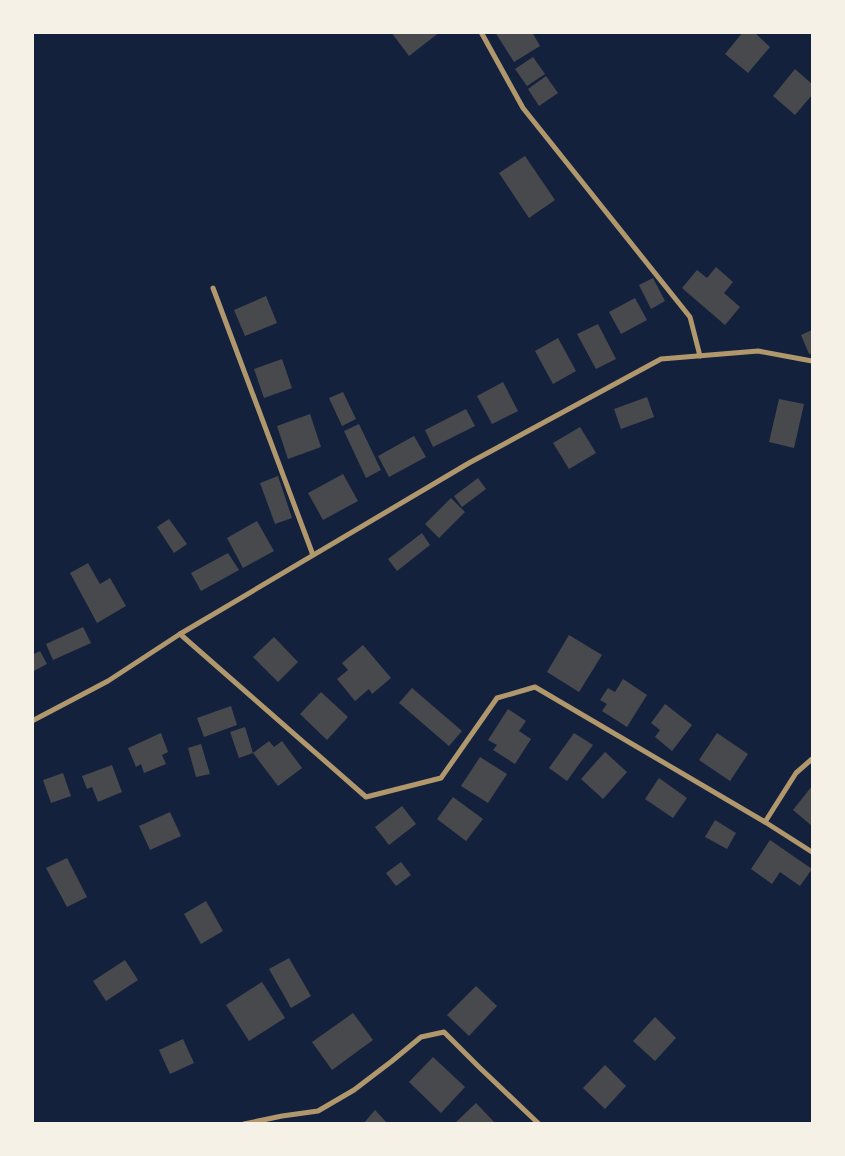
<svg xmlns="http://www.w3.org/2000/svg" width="845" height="1156" font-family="'DM Sans',sans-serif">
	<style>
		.building { fill: #48494c }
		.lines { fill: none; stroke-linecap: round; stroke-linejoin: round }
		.minor { stroke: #b1986c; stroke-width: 5 }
	</style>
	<rect width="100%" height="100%" fill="#14213d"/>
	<g class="building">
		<polygon points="391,32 440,32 409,56"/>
		<polygon points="495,32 532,32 540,46 514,62"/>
		<polygon points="743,32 754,32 770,47 748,73 725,54"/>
		<polygon points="533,57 545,74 527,86 515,69"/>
		<polygon points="795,69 812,84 812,95 795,115 773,96"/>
		<polygon points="546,76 558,93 539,106 528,89"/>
		<polygon points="525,156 555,200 529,218 499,173"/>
		<polygon points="716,267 733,282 724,293 740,307 725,325 682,288 697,270 707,278"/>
		<polygon points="653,278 665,301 651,309 639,285"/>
		<polygon points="266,296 277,323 245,336 234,310"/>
		<polygon points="635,298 647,320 621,334 609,312"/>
		<polygon points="598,324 616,359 596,369 577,334"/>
		<polygon points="812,330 812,353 809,354 801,335"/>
		<polygon points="558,338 576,371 553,384 535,351"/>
		<polygon points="282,359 292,388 264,398 254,369"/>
		<polygon points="503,382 518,411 492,424 477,396"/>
		<polygon points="343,392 356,419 342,426 329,398"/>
		<polygon points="647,397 654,417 621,429 614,409"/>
		<polygon points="779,399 804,404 794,448 769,442"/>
		<polygon points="466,409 475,426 433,447 425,430"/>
		<polygon points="310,414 321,447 288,459 277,426"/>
		<polygon points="359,424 381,470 366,478 344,431"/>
		<polygon points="580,427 596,453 569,469 553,443"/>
		<polygon points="414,436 426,457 389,477 378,456"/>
		<polygon points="343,474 358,501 323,520 308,493"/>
		<polygon points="278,476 292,518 275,524 260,483"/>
		<polygon points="478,478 486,489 462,507 454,496"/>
		<polygon points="451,498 465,512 439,538 425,524"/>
		<polygon points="169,519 187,544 174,553 157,527"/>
		<polygon points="257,521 274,551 243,568 227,538"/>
		<polygon points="422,533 430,545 397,571 388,559"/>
		<polygon points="228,553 239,570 201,591 191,573"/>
		<polygon points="88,563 100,584 110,578 126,606 97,623 70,573"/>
		<polygon points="83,627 91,643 53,660 46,644"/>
		<polygon points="569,635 602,655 579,692 547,672"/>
		<polygon points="274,637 298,662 278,682 253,657"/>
		<polygon points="363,645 391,678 372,694 369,689 355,701 337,679 348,670 342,663"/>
		<polygon points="40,651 47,664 32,672 32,655"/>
		<polygon points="623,679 647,695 627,727 602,711 607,704 600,700 608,688 615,692"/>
		<polygon points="412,688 462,731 449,746 399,703"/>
		<polygon points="321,692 348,717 327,740 300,714"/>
		<polygon points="665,704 692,725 672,751 655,737 660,730 651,723"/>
		<polygon points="231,706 237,725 204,737 197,718"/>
		<polygon points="508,709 526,721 519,731 531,739 515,764 493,750 497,745 488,740"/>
		<polygon points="245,727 253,753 239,758 230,732"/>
		<polygon points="161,733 168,752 162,755 166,764 144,773 141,764 136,767 128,748"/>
		<polygon points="574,733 593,745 567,781 549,768"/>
		<polygon points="717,733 748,754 730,781 699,760"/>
		<polygon points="269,741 274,747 282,741 302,768 278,786 253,753"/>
		<polygon points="201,744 210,774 196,777 188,748"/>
		<polygon points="605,752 627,772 603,799 581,779"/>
		<polygon points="480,757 507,774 488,803 461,786"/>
		<polygon points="112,765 122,792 98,802 92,787 87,789 82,776"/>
		<polygon points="63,773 71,796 51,803 43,780"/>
		<polygon points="659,778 687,798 673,818 645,799"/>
		<polygon points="812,786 812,826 793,810"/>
		<polygon points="453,797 483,819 466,841 437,819"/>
		<polygon points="402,806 416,824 389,845 375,827"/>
		<polygon points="170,812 181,836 150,850 139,826"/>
		<polygon points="715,820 736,833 727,849 705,837"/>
		<polygon points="770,840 812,869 800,886 780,872 772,884 751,869"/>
		<polygon points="67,858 87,897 67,907 46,868"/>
		<polygon points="401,862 411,875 396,886 386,873"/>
		<polygon points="206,901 223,931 201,944 184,914"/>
		<polygon points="289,958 311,996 291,1008 269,969"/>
		<polygon points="125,960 138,980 106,1001 93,981"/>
		<polygon points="262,982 285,1018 249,1041 226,1005"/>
		<polygon points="476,986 497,1006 469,1036 447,1015"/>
		<polygon points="353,1013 373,1040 332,1070 312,1042"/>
		<polygon points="655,1017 676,1038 655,1061 633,1041"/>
		<polygon points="183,1039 194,1063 170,1074 159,1050"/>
		<polygon points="433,1057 465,1087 441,1113 409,1082"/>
		<polygon points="605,1065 626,1086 605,1109 583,1088"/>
		<polygon points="476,1103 496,1124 454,1124"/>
		<polygon points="375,1110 388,1124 363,1124"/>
	</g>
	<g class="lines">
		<g class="minor">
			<polyline points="481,32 523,108 690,317 700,356"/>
			<polyline points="213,288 313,555"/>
			<polyline points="180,634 366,797 441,778 497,698 535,687 765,822 812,852"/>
			<polyline points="32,721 108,681 180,634 469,463 661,359 758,351 812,361"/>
			<polyline points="765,822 796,773 812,759"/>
			<polyline points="244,1124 282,1116 318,1111 354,1090 392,1061 421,1037 444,1032 479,1067 539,1124"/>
		</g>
	</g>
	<rect width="845" height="1156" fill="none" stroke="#f6f1e7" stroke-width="68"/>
</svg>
